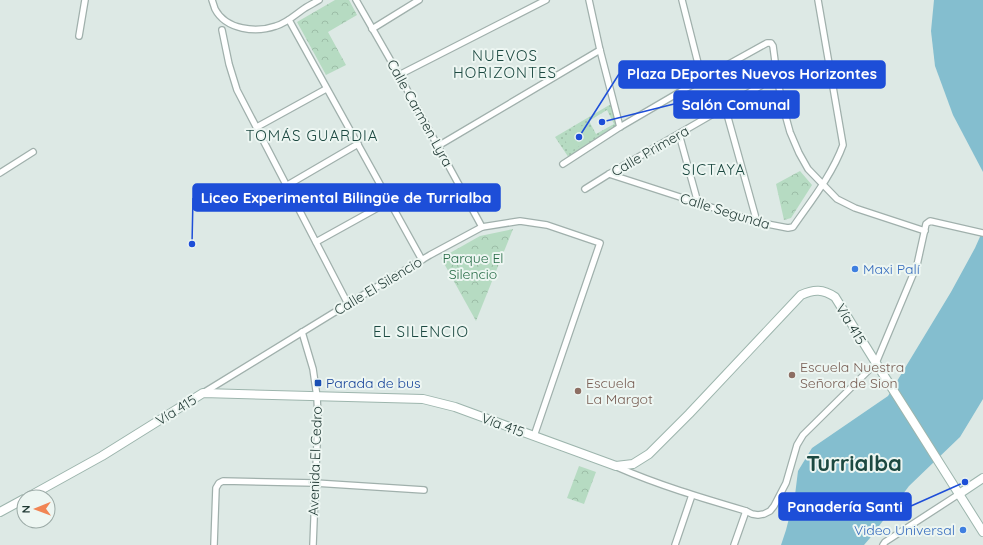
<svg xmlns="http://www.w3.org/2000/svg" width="983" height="545" font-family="Quicksand,sans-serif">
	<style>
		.park { fill: url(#park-crowns) }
		.garden { fill: url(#garden-dots); fill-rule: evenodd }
		.pitch { fill: #b6dbc2 }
		.water { fill: #84becf }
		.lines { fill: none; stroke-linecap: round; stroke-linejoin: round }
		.street-casing { stroke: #a0b0ac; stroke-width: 8 }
		.secondary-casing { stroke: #9db5ad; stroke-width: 10 }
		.street { stroke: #fff; stroke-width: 5.5 }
		.secondary { stroke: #fff; stroke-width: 8 }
		.shop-dot { fill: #3f7fe0; stroke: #edf6f2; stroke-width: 1.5 }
		.education-dot { fill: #8d6e63; stroke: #edf6f2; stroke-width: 1.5 }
		.transit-dot { fill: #1a4fb4; stroke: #edf6f2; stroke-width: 1.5 }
		.labels { text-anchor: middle; stroke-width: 4; stroke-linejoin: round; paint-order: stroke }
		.street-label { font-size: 14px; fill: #1f3833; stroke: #edf6f2 }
		.park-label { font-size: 14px; fill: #2a6e49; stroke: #edf6f2 }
		.shop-label { font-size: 14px; fill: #366cbe; stroke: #edf6f2; text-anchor: start }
		.education-label { font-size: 14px; fill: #785e54; stroke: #edf6f2; text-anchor: start }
		.transit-label { font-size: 14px; fill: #164399; stroke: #edf6f2; text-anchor: start }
		.neighbourhood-label { font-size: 15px; letter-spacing: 1px; fill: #1c4941; stroke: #edf6f2 }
		.town-label { font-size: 22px; font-weight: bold; fill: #1c4941; stroke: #edf6f2 }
		.leader { fill: none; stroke: #1d4ed8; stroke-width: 1.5 }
		.callout-dot { fill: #1d4ed8; stroke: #edf6f2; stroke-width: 1.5 }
		.callout { fill: #1d4ed8; stroke: #1d4ed8; stroke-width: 1.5 }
		.callout-label { font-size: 15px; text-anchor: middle; font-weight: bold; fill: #fff }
	</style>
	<defs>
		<pattern id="park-crowns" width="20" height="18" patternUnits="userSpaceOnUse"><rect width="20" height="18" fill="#b6dbc2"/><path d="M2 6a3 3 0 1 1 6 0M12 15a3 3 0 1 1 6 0" fill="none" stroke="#9cbda7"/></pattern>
		<pattern id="garden-dots" width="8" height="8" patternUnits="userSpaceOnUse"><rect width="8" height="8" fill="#b6dbc2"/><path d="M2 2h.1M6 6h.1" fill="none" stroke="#9cbda7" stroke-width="1.8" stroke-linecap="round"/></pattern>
	</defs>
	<rect width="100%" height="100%" fill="#dde9e5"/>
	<g class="park">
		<polygon points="335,0 349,0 357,15 328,32 346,65 326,75 297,22"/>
		<polygon points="800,171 812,185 791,218 784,220 776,184"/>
		<polygon points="513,229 476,321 441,258 480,236"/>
		<polygon points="579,466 596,472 584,504 567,498"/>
	</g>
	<path class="garden" d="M611,104L618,127L569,158L555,137ZM607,110L614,124L596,134L589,121Z"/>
	<polygon class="pitch" points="587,123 595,137 571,151 563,137"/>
	<g class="water">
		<polygon points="934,0 983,0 983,172 953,115 935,66 931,31"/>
		<polygon points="983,230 983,399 960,437 909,486 870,538 864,545 781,545 786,530 795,495 798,471 812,448 888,396 951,292 975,248"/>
	</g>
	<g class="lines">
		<defs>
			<g id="street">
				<path d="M212,0C213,3 214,6 215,9C226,30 256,33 276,26C287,23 296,14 305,8C310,5 314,3 319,0"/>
				<polyline points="356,0 399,75 482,227"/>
				<polyline points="589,0 600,50 620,127"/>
				<polyline points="682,0 702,79"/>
				<polyline points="289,20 422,260"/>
				<polyline points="372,29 419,0"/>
				<polyline points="222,30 229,64 237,90 348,304"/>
				<polyline points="79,36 85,0"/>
				<polyline points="399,75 546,0"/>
				<polyline points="725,107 757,222"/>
				<polyline points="257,127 326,89"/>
				<polyline points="679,134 698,203"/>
				<polyline points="438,146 600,50"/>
				<polyline points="563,164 620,127 702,79 767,43 771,43 773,46 777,76 782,103 790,132 799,153 808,169 837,199 855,208 925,231"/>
				<polyline points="0,173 33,152"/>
				<path d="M609,174L757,222L788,228L793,227C811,201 832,175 843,145L818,0"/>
				<polyline points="286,186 358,144"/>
				<polyline points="585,189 609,174 725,107 777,76"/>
				<polyline points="316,242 390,201"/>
				<polyline points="302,332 313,369 317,397 318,418 313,545"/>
				<polyline points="203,393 348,304 430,255 482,227 520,221 547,225 600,243 534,436"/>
				<path d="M617,467C658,485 702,498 746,511L752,514L758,515L764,514L770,511L774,506L786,483L797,445L803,435L876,363L917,265L926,224L930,221L983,233"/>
				<polyline points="214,545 216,488 219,483 223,481 315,483 424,490"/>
				<polyline points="675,545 692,495"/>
				<polyline points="734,545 746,511"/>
				<polyline points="883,545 885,542 959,494"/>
			</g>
			<g id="secondary">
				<polyline points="959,494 983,478"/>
				<path d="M28,497L102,456L203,393L423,399L455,407L616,466L633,464L649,454L689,414L801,295C814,289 823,289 835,297L876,363L911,418L983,532"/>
				<polyline points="0,512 24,499"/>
			</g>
		</defs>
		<use href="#street" class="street-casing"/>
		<use href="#secondary" class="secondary-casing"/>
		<use href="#street" class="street"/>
		<use href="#secondary" class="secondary"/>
	</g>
	<g class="shop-dot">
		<circle cx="855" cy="269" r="4"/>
		<circle cx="963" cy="530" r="4"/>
	</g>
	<g class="education-dot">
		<circle cx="792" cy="375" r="4"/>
		<circle cx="578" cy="391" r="4"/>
	</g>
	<rect class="transit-dot" x="314" y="379" width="8" height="8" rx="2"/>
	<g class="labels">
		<g class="street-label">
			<text transform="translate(420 113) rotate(61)" y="5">Calle Carmen Lyra</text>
			<text transform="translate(650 151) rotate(-30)" y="5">Calle Primera</text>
			<text transform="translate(725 211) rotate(17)" y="5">Calle Segunda</text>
			<text transform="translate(378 286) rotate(-31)" y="5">Calle El Silencio</text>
			<text transform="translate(851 324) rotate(59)" y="5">Vía 415</text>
			<text transform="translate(176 410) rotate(-32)" y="5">Vía 415</text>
			<text transform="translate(503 425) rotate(20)" y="5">Vía 415</text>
			<text transform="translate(315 461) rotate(-88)" y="5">Avenida El Cedro</text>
		</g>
		<g class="park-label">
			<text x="473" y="263">Parque El<tspan x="473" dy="16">Silencio</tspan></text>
		</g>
		<g class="shop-label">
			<text x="863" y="274">Maxi Palí</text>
			<text x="955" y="535" text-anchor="end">Video Universal</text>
		</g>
		<g class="education-label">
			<text x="800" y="372">Escuela Nuestra<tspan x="800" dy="16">Señora de Sion</tspan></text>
			<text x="586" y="388">Escuela<tspan x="586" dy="16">La Margot</tspan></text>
		</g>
		<g class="transit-label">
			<text x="326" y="388">Parada de bus</text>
		</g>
		<g class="neighbourhood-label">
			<text x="505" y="61">NUEVOS<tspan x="505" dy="17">HORIZONTES</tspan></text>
			<text x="312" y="141">TOMÁS GUARDIA</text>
			<text x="714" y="175">SICTAYA</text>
			<text x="421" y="337">EL SILENCIO</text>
		</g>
		<g class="town-label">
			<text x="854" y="471">Turrialba</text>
		</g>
	</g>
	<path class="leader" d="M579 137L619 74M602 122L674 104M192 244L193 198M965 482L911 506"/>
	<g class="callout-dot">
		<circle cx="579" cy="137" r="4"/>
		<circle cx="602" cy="122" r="4"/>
		<circle cx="192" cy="244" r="4"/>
		<circle cx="965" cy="482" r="4"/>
	</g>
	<g class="callout">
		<rect x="619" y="61" width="266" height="27" rx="4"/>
		<rect x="674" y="91" width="125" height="27" rx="4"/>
		<rect x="193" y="184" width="307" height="27" rx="4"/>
		<rect x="779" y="493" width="132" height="27" rx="4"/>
	</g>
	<g class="callout-label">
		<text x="752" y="79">Plaza DEportes Nuevos Horizontes</text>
		<text x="736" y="110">Salón Comunal</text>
		<text x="346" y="203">Liceo Experimental Bilingüe de Turrialba</text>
		<text x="845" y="512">Panadería Santi</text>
	</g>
	<g transform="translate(36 509) rotate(269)"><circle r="19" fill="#edf6f2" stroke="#9baaa6"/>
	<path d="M0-3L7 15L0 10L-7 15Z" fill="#f18554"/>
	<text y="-6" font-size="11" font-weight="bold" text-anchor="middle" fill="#1f3833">N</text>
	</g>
</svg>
